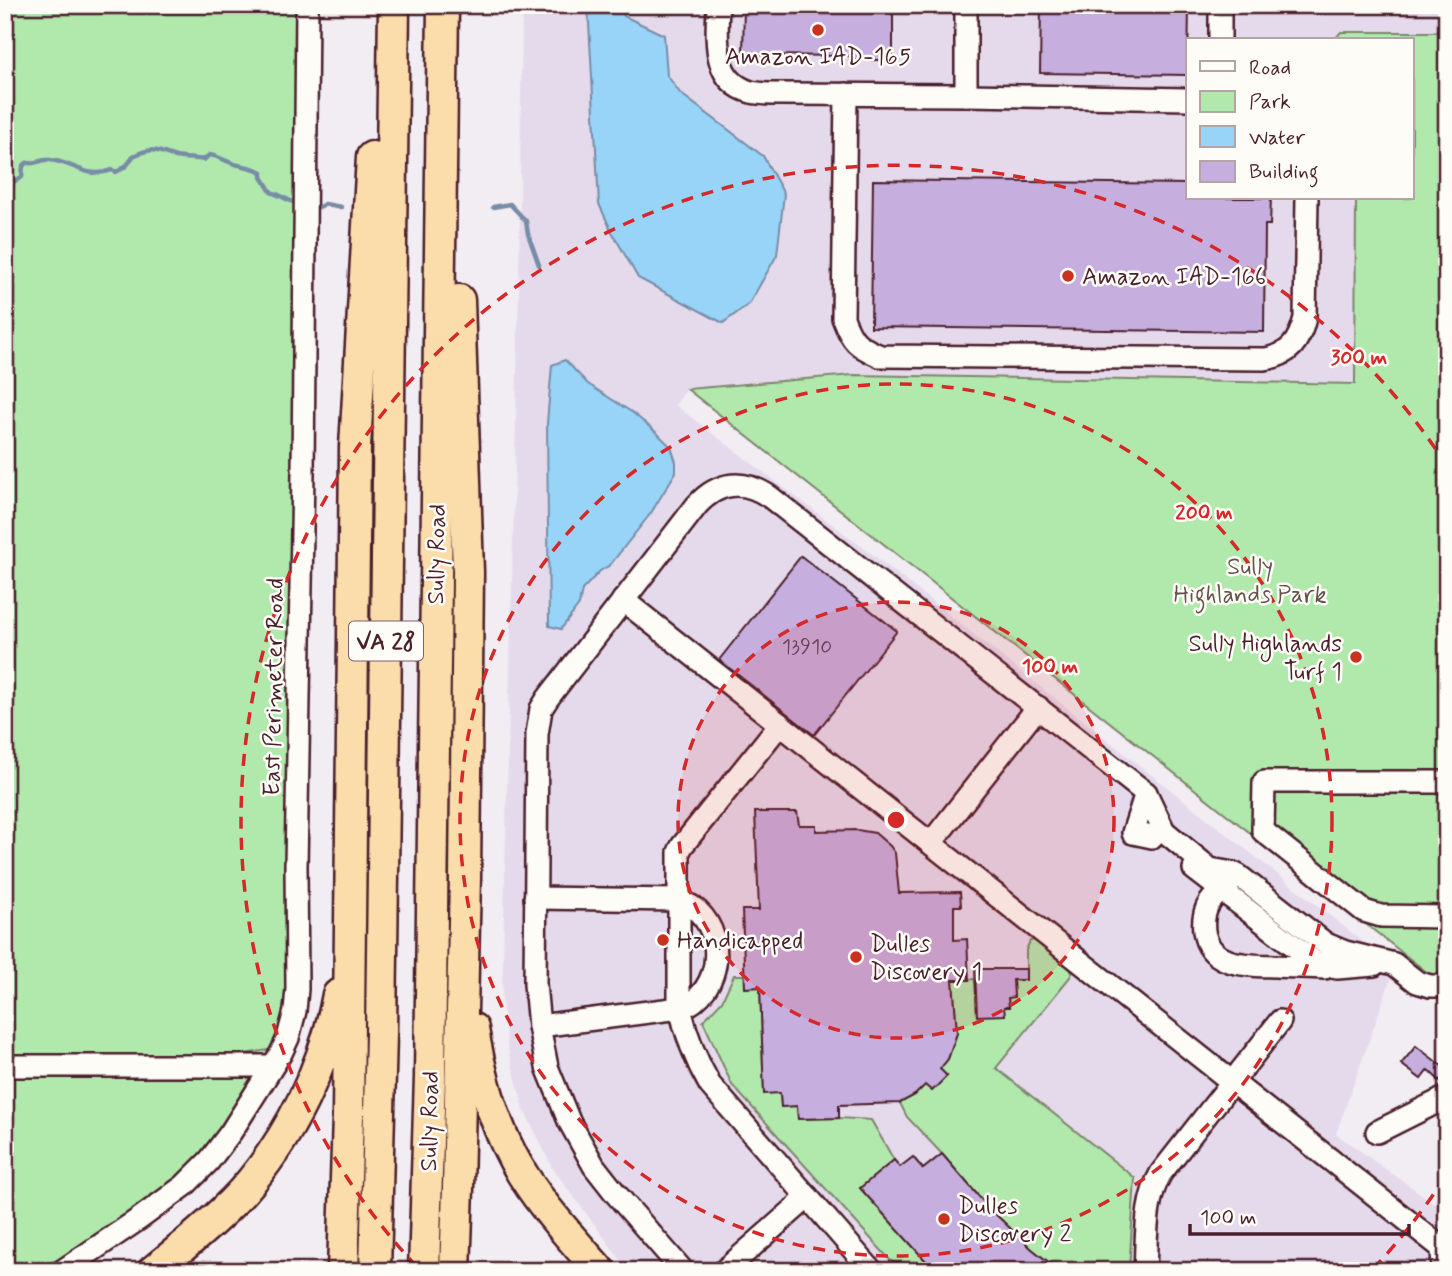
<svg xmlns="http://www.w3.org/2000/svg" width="1452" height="1276" font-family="Mynerve,sans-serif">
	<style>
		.built { fill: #e5daec }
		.green { fill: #b1e9ad; stroke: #7e846c; stroke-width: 2 }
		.water { fill: #97d4f8; stroke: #788ca6; stroke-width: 2 }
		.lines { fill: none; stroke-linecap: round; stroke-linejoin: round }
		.stream { stroke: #788ca6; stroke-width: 4.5 }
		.building { fill: #c6afdf; stroke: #4a1f2b; stroke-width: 2 }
		.minor-casing { stroke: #4a1f2b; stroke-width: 26 }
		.highway-casing { stroke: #4a1f2b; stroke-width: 35 }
		.minor { stroke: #fdfcf7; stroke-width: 21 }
		.highway { stroke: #fbddab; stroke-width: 30 }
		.ring { fill: none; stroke: #d62828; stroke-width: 3.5; stroke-dasharray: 12 9 }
		.poi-dot { fill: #c8321e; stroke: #fdfcf7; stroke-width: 2.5 }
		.labels { text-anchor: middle; stroke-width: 5; stroke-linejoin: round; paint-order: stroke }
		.number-label { font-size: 21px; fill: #694358 }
		.shield { fill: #fdfcf7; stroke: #806168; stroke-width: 2 }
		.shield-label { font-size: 23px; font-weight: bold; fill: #4a1f2b }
		.poi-label { font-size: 24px; fill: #4a1f2b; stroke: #fdfcf7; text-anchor: start }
		.street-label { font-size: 24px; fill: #4a1f2b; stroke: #fdfcf7 }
		.park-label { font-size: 24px; fill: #64524c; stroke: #fdfcf7 }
		.centre { fill: #d62828; stroke: #fdfcf7; stroke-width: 3.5 }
		.ring-label { font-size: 21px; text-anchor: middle; font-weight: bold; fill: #d62828; stroke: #fdfcf7; stroke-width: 5; stroke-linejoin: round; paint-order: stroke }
	</style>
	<rect width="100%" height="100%" fill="#f2edf2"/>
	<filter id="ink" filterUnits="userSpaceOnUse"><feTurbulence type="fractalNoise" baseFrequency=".0143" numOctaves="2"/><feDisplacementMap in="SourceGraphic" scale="14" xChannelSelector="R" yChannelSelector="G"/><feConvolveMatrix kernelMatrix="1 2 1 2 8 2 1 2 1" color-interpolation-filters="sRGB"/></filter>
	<g filter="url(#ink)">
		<polygon class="built" points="522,5 1447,5 1447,32 1341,32 1334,40 1188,40 1188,198 1356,198 1356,384 853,375 687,389 675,405 877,558 1395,967 1336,1134 1434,1203 1447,1168 1447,1271 629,1271 553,1169 524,1110 507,1045 502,1000 519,288"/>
		<g class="green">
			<polygon points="5,5 300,5 291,985 280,1040 269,1050 237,1055 161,1057 5,1056"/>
			<polygon points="1341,32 1447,32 1447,963 1433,977 687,389 853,375 1355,384 1356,198 1412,198 1412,40 1334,40"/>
			<polygon points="1033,940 1039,941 1066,963 1072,973 1070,977 996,1068 1135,1178 1129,1271 1060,1271 1032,1249 988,1207 942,1154 907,1117 900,1103 915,1095 925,1085 932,1091 947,1076 940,1069 948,1059 957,1033 953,980 975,979 977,1015 1004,1015 1004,1007 1009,1006 1008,998 1014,997 1013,980 1026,979 1026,950 1030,941"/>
			<polygon points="734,975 745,975 746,988 760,987 764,1093 780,1093 781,1107 797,1106 798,1119 839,1118 871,1120 894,1160 860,1188 935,1271 900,1271 732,1085 703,1021 722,1001"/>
			<polygon points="5,1074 254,1074 254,1086 193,1172 108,1234 50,1271 5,1271"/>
		</g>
		<g class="water">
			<polygon points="588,5 619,5 624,16 664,35 667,75 680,93 763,156 784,194 777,255 749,304 723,323 638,278 611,230 599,204"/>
			<polygon points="565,360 588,384 633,413 657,433 671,447 676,462 676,472 651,513 610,565 600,571 582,590 579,605 561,629 549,626 547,423 552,365"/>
		</g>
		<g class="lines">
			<g class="stream">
				<path d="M5,190L12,187L13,182L22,177L23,166C31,160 23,164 33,163C39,162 44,159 50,160C73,162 87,180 112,170L116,172C123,169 130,163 133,156C154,146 156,151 176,157C185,159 195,158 204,160L209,155C218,156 223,160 232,163C242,167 252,166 262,172V177L271,192C281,195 288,201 298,204"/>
				<polyline points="311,205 319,207 325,204 341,207"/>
				<polyline points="493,207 510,204 526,221 528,234 539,265"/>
			</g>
		</g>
		<g class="building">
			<polygon points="744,5 893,5 893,60 850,60 850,56 743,55"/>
			<polygon points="1041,5 1189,5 1188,75 1040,73"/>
			<polygon points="873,180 1188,184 1188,198 1271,198 1270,225 1265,225 1264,332 871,327"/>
			<polygon points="801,556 897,631 814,735 719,660"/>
			<polygon points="755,812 797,812 799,825 816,825 816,831 857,830 875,833 890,846 895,853 899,893 960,892 961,906 954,906 954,940 967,939 969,980 953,980 957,1033 948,1059 940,1069 947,1076 932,1091 925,1085 915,1095 900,1103 839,1105 839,1118 798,1119 797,1106 781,1107 780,1093 764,1094 760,987 745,988 742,910 759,910"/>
			<polygon points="975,969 1026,969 1026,980 1013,980 1014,997 1008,998 1009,1007 1004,1007 1005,1015 977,1016"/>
			<polygon points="1416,1046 1447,1070 1440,1081 1428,1070 1421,1079 1401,1064"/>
			<polygon points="942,1154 988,1207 1032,1249 1060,1271 935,1271 860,1188 894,1160 900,1167 913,1157 923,1169"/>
		</g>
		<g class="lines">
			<defs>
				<g id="minor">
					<path d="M718,5C717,37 711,81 751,92C759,94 769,94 779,94L966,95V5"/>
					<polyline points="1220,40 1220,5"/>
					<path d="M846,94L843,318C852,342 857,346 880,356L1265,359C1290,355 1299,342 1305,318L1307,198"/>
					<polyline points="966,95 1188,99"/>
					<polyline points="623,600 1442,1248 1443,1271"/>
					<path d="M780,724L682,846L679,852V1003C685,1033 695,1059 710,1085L872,1271"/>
					<polyline points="1447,782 1264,782 1263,831 1364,911 1381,916 1447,917"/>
					<polyline points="1146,793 1133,833 1152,837"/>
					<polyline points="931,843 1038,707"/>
					<polyline points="1194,869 1315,962 1337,968 1374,965"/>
					<path d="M1232,881C1214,896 1201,905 1204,931C1209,967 1247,965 1275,966C1292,967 1308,967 1325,968"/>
					<path d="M535,898L678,900C721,913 728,973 695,1000C691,1004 685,1006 680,1008L539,1026"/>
					<polyline points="5,1066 272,1066"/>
					<polyline points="1377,1132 1447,1097"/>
					<polyline points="62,1271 139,1219 184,1186 209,1161 231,1132 281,1053 288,1038 295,1011 297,989 296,866 303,473 307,5"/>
					<path d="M683,1271L616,1194L594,1166L569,1121L547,1067L539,1026L535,984L537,734L541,709L548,698L697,505C719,481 744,479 770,497L1138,787L1146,793L1164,831L1210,869L1233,873L1239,876L1326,944L1345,952L1394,964L1417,982L1430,986H1447"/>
					<polyline points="724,1271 808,1197"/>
					<path d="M1145,1271C1147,1238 1144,1202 1161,1173L1280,1021"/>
				</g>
				<g id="highway">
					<path d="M473,1029C481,1079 496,1132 523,1175C545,1210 573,1240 600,1271"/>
					<path d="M153,1271C184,1246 215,1221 242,1192C290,1138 325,1066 338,995"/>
					<polyline points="343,1271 348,1116 355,447 372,157"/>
					<polyline points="375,1271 381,1033 394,5"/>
					<polyline points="424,1271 430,1077 443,5"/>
					<polyline points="455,1271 458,1188 465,878 468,572 459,300"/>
				</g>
			</defs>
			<use href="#minor" class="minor-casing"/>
			<use href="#highway" class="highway-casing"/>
			<use href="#minor" class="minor"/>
			<use href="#highway" class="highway"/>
		</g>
	</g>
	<circle cx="896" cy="820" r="218" fill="#d62828" fill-opacity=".12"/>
	<g class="ring">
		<circle cx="896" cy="820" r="218"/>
		<circle cx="896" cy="820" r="436"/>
		<path d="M1445 1177A655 655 0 0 1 1375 1267M417 1267A655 655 0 1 1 1445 463"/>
	</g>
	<g class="poi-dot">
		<circle cx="818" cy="30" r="7"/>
		<circle cx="1068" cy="276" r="7"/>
		<circle cx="1356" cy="657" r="7"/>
		<circle cx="663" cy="940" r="7"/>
		<circle cx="856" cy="957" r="7"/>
		<circle cx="944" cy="1219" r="7"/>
	</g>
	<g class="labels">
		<g class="number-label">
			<text x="807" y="653">13910</text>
		</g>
		<rect class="shield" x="349" y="621.5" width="74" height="39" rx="5"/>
		<g class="shield-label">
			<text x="386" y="649">VA 28</text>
		</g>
		<g class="poi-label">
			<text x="818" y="64" text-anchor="middle">Amazon IAD-165</text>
			<text x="1082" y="284">Amazon IAD-166</text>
			<text x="1342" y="651" text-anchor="end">Sully Highlands<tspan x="1342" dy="28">Turf 1</tspan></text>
			<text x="677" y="948">Handicapped</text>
			<text x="870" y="951">Dulles<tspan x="870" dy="28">Discovery 1</tspan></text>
			<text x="958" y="1213">Dulles<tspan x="958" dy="28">Discovery 2</tspan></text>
		</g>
		<g class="street-label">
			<text transform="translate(436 554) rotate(-89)" y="8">Sully Road</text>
			<text transform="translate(273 687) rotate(-89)" y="8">East Perimeter Road</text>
			<text transform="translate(429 1121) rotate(-89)" y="8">Sully Road</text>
		</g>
		<g class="park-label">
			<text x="1250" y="574">Sully<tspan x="1250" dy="28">Highlands Park</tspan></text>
		</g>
	</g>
	<circle cx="896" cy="820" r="10" class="centre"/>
	<g class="ring-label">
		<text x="1359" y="364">300 m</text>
		<text x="1204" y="519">200 m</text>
		<text x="1050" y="673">100 m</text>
	</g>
	<rect width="1452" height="1276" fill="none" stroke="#fdfcf7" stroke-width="28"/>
	<rect x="14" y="14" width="1424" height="1248" fill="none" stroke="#4a1f2b" stroke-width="2.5" filter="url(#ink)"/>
	<rect x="1186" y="38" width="228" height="161" fill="#fdfcf7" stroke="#b5a4a5" stroke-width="2"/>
	<rect x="1200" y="61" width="35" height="10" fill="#fdfcf7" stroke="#b5a4a5" stroke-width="2"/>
	<text x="1249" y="74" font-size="21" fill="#4a1f2b">Road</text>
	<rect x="1200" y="91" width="35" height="21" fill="#b1e9ad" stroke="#b5a4a5" stroke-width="2"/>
	<text x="1249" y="108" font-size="21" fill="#4a1f2b">Park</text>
	<rect x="1200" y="126" width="35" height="21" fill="#97d4f8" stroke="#b5a4a5" stroke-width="2"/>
	<text x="1249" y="144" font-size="21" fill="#4a1f2b">Water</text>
	<rect x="1200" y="161" width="35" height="21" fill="#c6afdf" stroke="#b5a4a5" stroke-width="2"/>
	<text x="1249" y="178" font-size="21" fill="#4a1f2b">Building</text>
	<path d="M1190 1224v10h219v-10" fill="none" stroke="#4a1f2b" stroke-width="3.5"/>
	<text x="1200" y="1224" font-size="21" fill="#4a1f2b" stroke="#fdfcf7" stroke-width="5" paint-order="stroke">100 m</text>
</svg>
